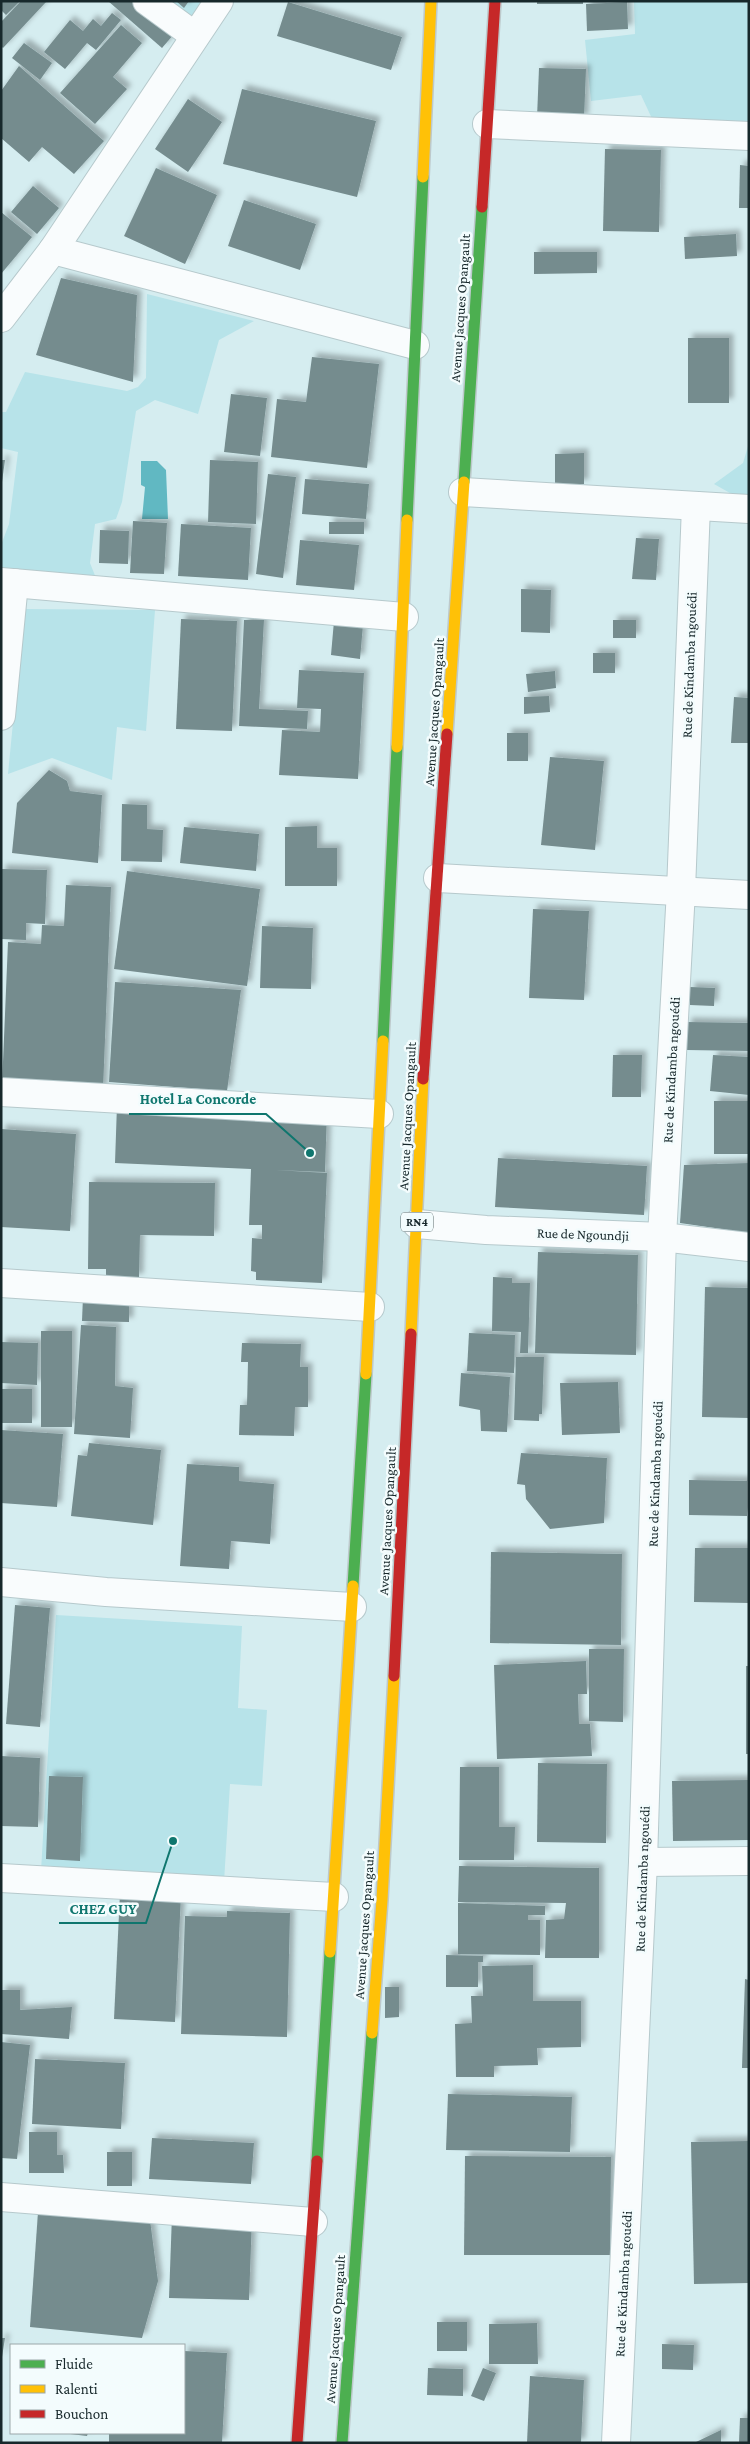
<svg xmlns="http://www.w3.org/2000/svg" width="750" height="2444" font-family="'Crimson Pro',serif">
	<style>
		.green { fill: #b7e3e9 }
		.water { fill: #61b8c2 }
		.building { fill: #758c8e; filter: url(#shadow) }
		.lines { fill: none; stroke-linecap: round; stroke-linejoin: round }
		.street-casing { stroke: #b6c9cc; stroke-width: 30 }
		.fast-casing { stroke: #bdc9cb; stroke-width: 14 }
		.slow-casing { stroke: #bdc9cb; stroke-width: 14 }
		.jam-casing { stroke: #bdc9cb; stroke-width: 14 }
		.street { stroke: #f9fcfd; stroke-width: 28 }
		.fast { stroke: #4caf50; stroke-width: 11 }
		.slow { stroke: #ffc107; stroke-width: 11 }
		.jam { stroke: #c62828; stroke-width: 11 }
		.labels { text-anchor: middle; stroke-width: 5; stroke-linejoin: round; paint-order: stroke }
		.shield { fill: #f3fcfd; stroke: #59686a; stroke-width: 1 }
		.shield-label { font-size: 12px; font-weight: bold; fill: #17282b }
		.street-label { font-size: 14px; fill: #17282b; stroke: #f3fcfd }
		.leader { fill: none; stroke: #0f766e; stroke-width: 2 }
		.callout-dot { fill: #0f766e; stroke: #f3fcfd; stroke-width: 2 }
		.callout-label { font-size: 15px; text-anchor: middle; font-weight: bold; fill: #0f766e; stroke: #f3fcfd; stroke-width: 5; stroke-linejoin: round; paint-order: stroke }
	</style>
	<defs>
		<filter id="shadow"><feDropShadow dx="4.5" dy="-4.5" stdDeviation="2.5" flood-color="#0004"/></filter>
	</defs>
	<rect width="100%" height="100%" fill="#d5edf0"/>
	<g class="green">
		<polygon points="166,1 202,1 190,19"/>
		<polygon points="634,1 749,1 749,143 662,140 641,95 591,101 585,40 635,34"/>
		<polygon points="147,294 254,321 219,340 198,414 155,400 136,411 122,502 116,519 95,524 90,563 98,583 1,571 1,545 9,524 18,452 1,448 1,412 6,412 25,372 127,391 138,387 146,378"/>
		<polygon points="749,443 749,498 730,493 714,484 743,463"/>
		<polygon points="24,609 155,610 146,731 117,727 112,780 52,758 8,774"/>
		<polygon points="56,1615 242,1626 238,1708 267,1710 262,1786 230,1784 224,1882 41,1871"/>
	</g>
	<polygon class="water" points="141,461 157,461 166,470 168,519 142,519 145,487 141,485"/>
	<g class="building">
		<polygon points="1,1 20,1 6,15 1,10"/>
		<polygon points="21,1 47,1 3,48 1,46 1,22"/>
		<polygon points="108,1 136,1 174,34 162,48"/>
		<polygon points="176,1 189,1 184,8"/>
		<rect x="537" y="1" width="46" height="3"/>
		<polygon points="288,2 402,37 391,70 277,36"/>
		<polygon points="627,2 628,29 587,31 586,4"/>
		<polygon points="112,13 121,20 96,50 87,43 65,69 44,52 70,20 83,31 93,19 101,26"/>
		<polygon points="121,25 142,43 113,77 127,89 95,124 60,93"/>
		<polygon points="24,43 52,63 40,80 12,58"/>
		<polygon points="19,66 104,141 74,174 42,147 29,162 1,138 1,91"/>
		<polygon points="539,68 586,69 584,119 537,118"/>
		<polygon points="242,89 376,121 357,197 223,164"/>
		<polygon points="188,99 222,122 188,172 155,149"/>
		<polygon points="605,149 661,150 659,232 603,231"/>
		<polygon points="740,165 749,166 749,208 739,208"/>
		<polygon points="156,168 217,195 185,264 124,236"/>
		<polygon points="33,186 59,208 37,234 11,212"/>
		<polygon points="244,200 316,224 300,270 228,246"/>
		<polygon points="1,212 32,237 1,274"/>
		<polygon points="736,234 737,256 685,259 684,237"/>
		<polygon points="534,252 597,252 597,273 534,274"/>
		<polygon points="61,278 137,295 133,382 36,355"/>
		<rect x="688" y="338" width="41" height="65"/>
		<polygon points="312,357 379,364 367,468 271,457 277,399 306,402"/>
		<polygon points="231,394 267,398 260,456 224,452"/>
		<polygon points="584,453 584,484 555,484 555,454"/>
		<polygon points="1,460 5,460 2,482 1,482"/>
		<polygon points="210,460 258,462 256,524 208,522"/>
		<polygon points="268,474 296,477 283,578 256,574"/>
		<polygon points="305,479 369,484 366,519 302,514"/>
		<polygon points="133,521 167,523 164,574 130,573"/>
		<rect x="329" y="522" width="35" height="12"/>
		<polygon points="181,524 251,528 248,580 178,576"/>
		<polygon points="100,530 129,531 128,564 99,563"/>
		<polygon points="636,538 659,539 656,580 632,579"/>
		<polygon points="300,540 359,545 354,590 296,585"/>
		<polygon points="521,589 551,590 550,633 521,632"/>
		<polygon points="181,619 237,621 232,731 176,729"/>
		<polygon points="244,620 264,620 259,709 308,711 307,729 239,726"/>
		<rect x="613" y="620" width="23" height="18"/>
		<polygon points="334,621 363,625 360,659 331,655"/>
		<rect x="593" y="653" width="22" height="20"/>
		<polygon points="299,670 364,673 358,779 279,775 282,730 320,732 321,709 297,708"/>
		<polygon points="555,671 556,688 528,692 526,674"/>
		<polygon points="549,696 550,712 524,714 524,697"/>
		<polygon points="734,697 749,698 749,743 731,743"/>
		<rect x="507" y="733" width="21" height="28"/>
		<polygon points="550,757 604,761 595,850 541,845"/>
		<polygon points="49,770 67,781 70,791 102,795 98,863 12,853 17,803"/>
		<polygon points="122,804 147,805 147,829 163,830 162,862 121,861"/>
		<polygon points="317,826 317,848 337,848 337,886 285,886 285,827"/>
		<polygon points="184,827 259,834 256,871 180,863"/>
		<polygon points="1,869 47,870 45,924 26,923 26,940 1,939"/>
		<polygon points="127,871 260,889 247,986 114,969"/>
		<polygon points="66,885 111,887 103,1090 2,1086 8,942 41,944 42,925 64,926"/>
		<polygon points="533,909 589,911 584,1000 529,998"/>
		<polygon points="262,926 313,928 311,989 260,988"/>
		<polygon points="115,982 241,990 227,1091 109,1082"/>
		<polygon points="690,987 715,988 714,1006 690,1005"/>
		<polygon points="687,1022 749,1023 749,1051 687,1050"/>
		<polygon points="613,1055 642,1055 641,1097 612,1097"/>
		<polygon points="713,1055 749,1057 749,1095 710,1091"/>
		<rect x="714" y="1101" width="35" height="53"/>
		<polygon points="117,1105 327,1112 325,1172 275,1170 327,1173 322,1283 256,1280 256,1272 251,1271 252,1238 262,1239 262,1225 249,1225 251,1169 115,1163"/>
		<polygon points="1,1129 76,1134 70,1231 1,1227"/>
		<polygon points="498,1158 647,1166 644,1215 495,1207"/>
		<polygon points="749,1163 749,1233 680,1223 684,1165"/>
		<polygon points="89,1182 215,1183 214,1236 140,1235 139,1278 106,1278 106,1269 88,1269"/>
		<polygon points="538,1252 638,1255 636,1355 535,1353"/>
		<polygon points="493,1277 512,1278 512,1283 530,1283 528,1353 520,1353 521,1332 492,1331"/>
		<polygon points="705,1287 749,1288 749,1418 702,1417"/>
		<polygon points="83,1297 129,1297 129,1322 82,1321"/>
		<polygon points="81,1325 116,1327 115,1386 133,1388 130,1438 74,1434"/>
		<rect x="41" y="1331" width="31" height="96"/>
		<polygon points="469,1333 515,1335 514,1373 467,1371"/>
		<polygon points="1,1342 38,1343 37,1385 1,1383"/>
		<polygon points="242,1343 301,1344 300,1367 308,1367 308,1407 295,1407 294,1436 239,1435 240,1405 247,1405 248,1362 241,1362"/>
		<polygon points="516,1357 544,1357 542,1414 539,1414 539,1421 514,1420"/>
		<polygon points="461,1373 510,1377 507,1432 481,1431 480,1410 459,1406"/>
		<polygon points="618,1382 620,1433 562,1435 560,1383"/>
		<rect x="1" y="1389" width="31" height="34"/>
		<polygon points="1,1430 63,1434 57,1507 1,1503"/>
		<polygon points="89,1443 161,1450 153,1525 71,1516 78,1455 87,1456"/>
		<polygon points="521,1453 607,1458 604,1523 550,1529 526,1499 525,1485 517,1484"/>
		<polygon points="187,1464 239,1467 239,1481 274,1484 270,1544 231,1541 229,1569 180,1566"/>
		<polygon points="689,1480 747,1481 747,1516 689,1515"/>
		<polygon points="695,1548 749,1548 749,1603 694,1602"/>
		<polygon points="491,1552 622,1554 621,1645 490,1643"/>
		<polygon points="15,1605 50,1608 40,1727 6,1724"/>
		<polygon points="589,1649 624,1649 623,1722 589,1721"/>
		<polygon points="586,1661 587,1694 578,1694 579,1724 590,1724 592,1756 497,1759 494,1665"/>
		<rect x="746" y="1666" width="3" height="88"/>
		<polygon points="1,1756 40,1758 38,1827 1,1826"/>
		<polygon points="538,1763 607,1764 606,1843 537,1842"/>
		<polygon points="460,1767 499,1767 499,1827 515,1827 514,1860 459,1860"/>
		<polygon points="49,1776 83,1777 80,1861 46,1859"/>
		<polygon points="749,1780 749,1840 673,1841 672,1781"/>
		<polygon points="459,1866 599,1868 599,1958 545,1958 546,1920 564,1919 566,1903 458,1902"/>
		<polygon points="120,1893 181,1895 175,2022 114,2019"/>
		<polygon points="458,1903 545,1906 545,1915 528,1915 528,1920 540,1920 540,1955 458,1954"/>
		<polygon points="227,1911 290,1913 287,2037 181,2034 185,1916 227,1917"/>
		<polygon points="446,1955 483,1956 483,1962 478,1962 478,1987 446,1987"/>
		<polygon points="533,1965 533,2001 581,2001 581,2047 537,2048 538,2065 494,2066 494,2077 456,2077 455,2024 472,2023 471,1996 483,1996 482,1966"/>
		<polygon points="745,1979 749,1980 749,2068 742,2068"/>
		<polygon points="385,1987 399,1987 399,2017 385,2018"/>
		<polygon points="1,1990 20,1990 20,2010 72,2007 69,2039 1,2034"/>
		<polygon points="1,2042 30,2045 17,2159 1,2158"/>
		<polygon points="35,2059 125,2063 121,2129 32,2124"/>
		<polygon points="448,2094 572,2097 570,2152 446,2150"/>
		<polygon points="29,2132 57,2132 57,2155 63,2155 64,2173 29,2173"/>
		<polygon points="152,2138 254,2143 251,2184 149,2179"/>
		<polygon points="749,2141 749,2283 694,2284 691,2142"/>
		<rect x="107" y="2152" width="25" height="34"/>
		<polygon points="465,2156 611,2157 610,2255 464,2255"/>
		<polygon points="38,2212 150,2220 158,2281 142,2338 30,2327"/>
		<polygon points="172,2215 252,2218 249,2300 169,2298"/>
		<rect x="437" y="2322" width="30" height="29"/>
		<polygon points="537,2323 538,2364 489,2364 489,2324"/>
		<polygon points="1,2338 5,2338 2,2357 1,2357"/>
		<polygon points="662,2344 694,2345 693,2370 662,2369"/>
		<polygon points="184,2351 227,2353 222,2443 109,2443 109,2433 184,2433"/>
		<polygon points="428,2368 463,2369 463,2396 427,2395"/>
		<polygon points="483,2368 496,2373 484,2401 471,2396"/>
		<polygon points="530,2376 584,2380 581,2443 527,2443"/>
		<polygon points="740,2418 749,2418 749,2443 739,2443"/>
		<polygon points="721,2430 721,2443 694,2443"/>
		<polygon points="62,2433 88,2433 87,2436"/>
	</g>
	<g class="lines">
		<defs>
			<g id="street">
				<polyline points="147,1 195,36"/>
				<polyline points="487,124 749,136"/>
				<polyline points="53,250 415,345"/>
				<polyline points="1,318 53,250 219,1"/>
				<polyline points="463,492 749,509"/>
				<polyline points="1,582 404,617"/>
				<polyline points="1,716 14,583"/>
				<polyline points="438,878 749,895"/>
				<polyline points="1,1092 379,1114"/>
				<polyline points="417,1224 486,1230 662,1237 749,1247"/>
				<polyline points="1,1283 370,1307"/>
				<polyline points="1,1582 106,1592 352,1607"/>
				<polyline points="643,1862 749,1861"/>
				<polyline points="1,1878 334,1897"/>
				<polyline points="1,2197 313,2222"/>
				<polyline points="616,2443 643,1862 662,1237 681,890 696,506"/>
			</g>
			<g id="fast">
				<polyline points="464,482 482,207"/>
				<polyline points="407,520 423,177"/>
				<polyline points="383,1041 397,747"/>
				<polyline points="353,1586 366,1374"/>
				<polyline points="317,2161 330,1952"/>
				<polyline points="342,2443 372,2033"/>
			</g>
			<g id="slow">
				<polyline points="423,177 431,1"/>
				<polyline points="447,734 464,482"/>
				<polyline points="397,747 407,520"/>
				<polyline points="411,1334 423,1079"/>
				<polyline points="366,1374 383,1041"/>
				<polyline points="330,1952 353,1586"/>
				<polyline points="372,2033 382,1900 394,1676"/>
			</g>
			<g id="jam">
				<polyline points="482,207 495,1"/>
				<polyline points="423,1079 447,734"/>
				<polyline points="394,1676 411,1334"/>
				<polyline points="297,2443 317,2161"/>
			</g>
		</defs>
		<use href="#street" class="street-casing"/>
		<use href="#fast" class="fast-casing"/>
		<use href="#slow" class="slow-casing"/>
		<use href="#jam" class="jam-casing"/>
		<use href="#street" class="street"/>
		<use href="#fast" class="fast"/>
		<use href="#slow" class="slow"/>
		<use href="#jam" class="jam"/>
	</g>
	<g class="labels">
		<rect class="shield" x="401" y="1212.5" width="32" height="19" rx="4"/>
		<g class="shield-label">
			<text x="417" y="1226">RN4</text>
		</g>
		<g class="street-label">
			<text transform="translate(460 308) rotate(-86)" y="5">Avenue Jacques Opangault</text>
			<text transform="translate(689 665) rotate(-88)" y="5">Rue de Kindamba ngouédi</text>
			<text transform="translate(434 712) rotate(-86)" y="5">Avenue Jacques Opangault</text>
			<text transform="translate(671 1070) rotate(-87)" y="5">Rue de Kindamba ngouédi</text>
			<text transform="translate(407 1116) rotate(-87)" y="5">Avenue Jacques Opangault</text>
			<text transform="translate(583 1234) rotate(2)" y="5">Rue de Ngoundji</text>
			<text transform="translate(655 1474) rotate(-88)" y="5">Rue de Kindamba ngouédi</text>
			<text transform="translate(387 1521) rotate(-87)" y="5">Avenue Jacques Opangault</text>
			<text transform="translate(642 1879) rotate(-88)" y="5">Rue de Kindamba ngouédi</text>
			<text transform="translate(364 1925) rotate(-86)" y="5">Avenue Jacques Opangault</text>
			<text transform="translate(623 2284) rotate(-87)" y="5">Rue de Kindamba ngouédi</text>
			<text transform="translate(335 2329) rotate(-86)" y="5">Avenue Jacques Opangault</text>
		</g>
	</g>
	<path class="leader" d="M310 1153L266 1114H129M173 1841L146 1923H59"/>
	<g class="callout-dot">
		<circle cx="310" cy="1153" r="5"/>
		<circle cx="173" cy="1841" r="5"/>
	</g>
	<g class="callout-label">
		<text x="198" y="1104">Hotel La Concorde</text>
		<text x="103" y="1914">CHEZ GUY</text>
	</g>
	<rect width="750" height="2444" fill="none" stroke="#17282b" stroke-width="5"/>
	<rect x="10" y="2344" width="175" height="90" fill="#f3fcfd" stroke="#9ba7a9"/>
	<rect x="20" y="2360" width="25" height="8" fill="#4caf50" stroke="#9ba7a9"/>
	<text x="55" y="2369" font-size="15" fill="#17282b">Fluide</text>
	<rect x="20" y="2385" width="25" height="8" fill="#ffc107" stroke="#9ba7a9"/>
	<text x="55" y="2394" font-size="15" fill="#17282b">Ralenti</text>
	<rect x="20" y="2410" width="25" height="8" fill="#c62828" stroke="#9ba7a9"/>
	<text x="55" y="2419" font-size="15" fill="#17282b">Bouchon</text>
</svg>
